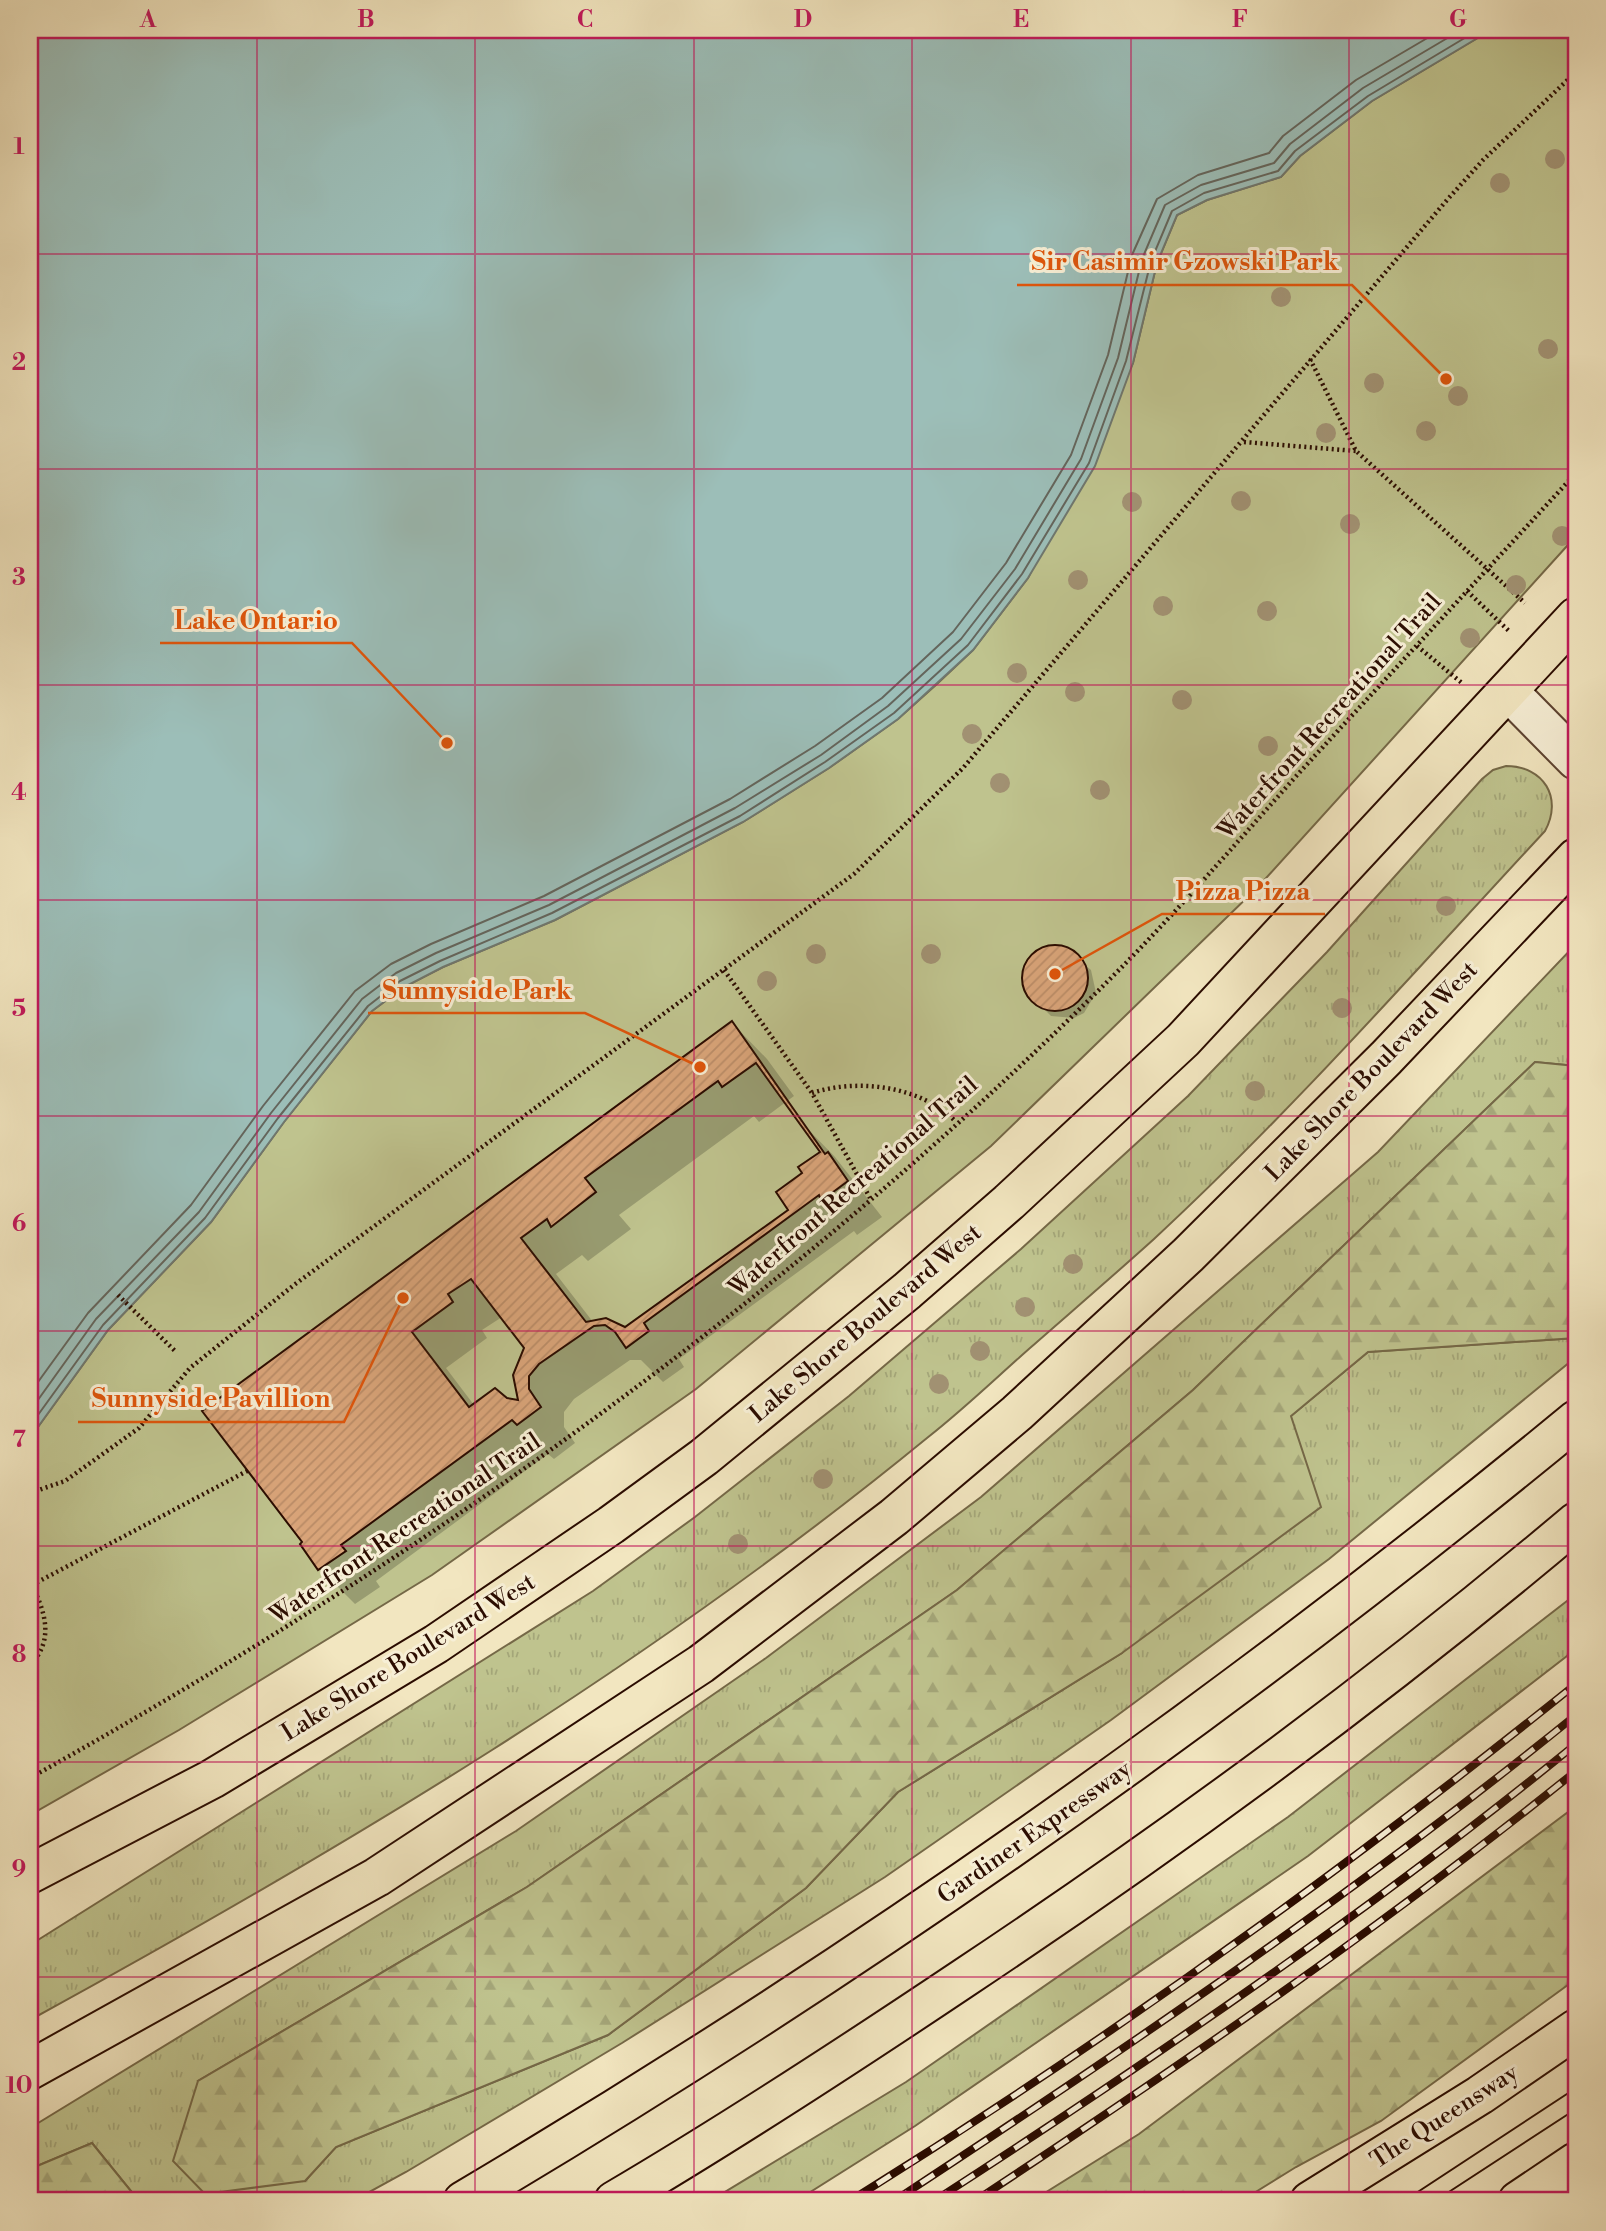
<svg xmlns="http://www.w3.org/2000/svg" width="1606" height="2231" font-family="'Libre Bodoni',serif">
	<style>
		.grass { fill: url(#grass-tufts); stroke: #756847; stroke-width: 2 }
		.forest { fill: url(#forest-firs); stroke: #756847; stroke-width: 2 }
		.park { fill: #bfc38e; stroke: #756847; stroke-width: 2 }
		.water { fill: #9cbeb8; stroke: #6f776e; stroke-width: 2 }
		.shadow { fill: #0003; fill-rule: evenodd }
		.lines { fill: none; stroke-linecap: round; stroke-linejoin: round }
		.shore { stroke: #64655c; stroke-width: 2 }
		.building { fill: url(#building-hatch); stroke: #2b0c00; stroke-width: 2; fill-rule: evenodd }
		.minor-casing { stroke: #5d4230; stroke-width: 42 }
		.major-casing { stroke: #2b0c00; stroke-width: 42 }
		.highway-casing { stroke: #2b0c00; stroke-width: 42 }
		.path { stroke: #2b0c00; stroke-width: 4.5; stroke-dasharray: 2 3.5; stroke-linecap: butt }
		.minor { stroke: #f7efd6; stroke-width: 38 }
		.major { stroke: #f2e6c0; stroke-width: 38 }
		.highway { stroke: #f2e6c0; stroke-width: 38 }
		.tram { stroke: #2b0c00; stroke-width: 2 }
		.rail-casing { stroke: #2b0c00; stroke-width: 8 }
		.rail { stroke: #f7efd6; stroke-width: 5; stroke-dasharray: 16; stroke-linecap: butt }
		.tree { fill: #a19172 }
		.grid { fill: none; stroke: #c2185b; stroke-width: 2; stroke-opacity: 0.55 }
		.labels { text-anchor: middle; stroke-width: 6; stroke-linejoin: round; paint-order: stroke }
		.street-label { font-size: 24px; fill: #2b0c00; stroke: #f7efd6 }
		.leader { fill: none; stroke: #df550b; stroke-width: 2.5 }
		.callout-dot { fill: #df550b; stroke: #f7efd6; stroke-width: 2.5 }
		.callout-label { font-size: 26px; text-anchor: middle; font-weight: bold; fill: #df550b; stroke: #f7efd6; stroke-width: 6; stroke-linejoin: round; paint-order: stroke }
		.neatline { fill: none; stroke: #c2185b; stroke-width: 2.5 }
		.grid-label { font-size: 23px; text-anchor: middle; font-weight: bold; fill: #c2185b }
	</style>
	<defs>
		<pattern id="grass-tufts" width="24" height="20" patternUnits="userSpaceOnUse" patternTransform="scale(1.75)"><rect width="24" height="20" fill="#bfc38e"/><path d="M3 7l-1-3M5 7V3M7 7l1-3M15 17l-1-3M17 17v-4M19 17l1-3" fill="none" stroke="#a4a679"/></pattern>
		<pattern id="forest-firs" width="22" height="20" patternUnits="userSpaceOnUse" patternTransform="scale(1.75)"><rect width="22" height="20" fill="#bfc38e"/><path d="M5 1l3.5 6h-7zM16 11l3.5 6h-7z" fill="#a4a679"/></pattern>
		<pattern id="building-hatch" width="6" height="6" patternUnits="userSpaceOnUse" patternTransform="scale(1.75)"><rect width="6" height="6" fill="#d9a479"/><path d="M-1 1l2-2M0 6l6-6M5 7l2-2" fill="none" stroke="#ba8c67"/></pattern>
	</defs>
	<rect width="100%" height="100%" fill="#f2e6c0"/>
	<filter id="stains"><feTurbulence type="fractalNoise" baseFrequency=".00286" numOctaves="4"/><feColorMatrix values="0 0 0 0 .2 0 0 0 0 .09 0 0 0 0 .02 0 0 0 .5 -.17"/></filter>
	<radialGradient id="worn" r=".72"><stop offset=".6" stop-color="#630" stop-opacity="0"/><stop offset="1" stop-color="#630" stop-opacity=".3"/></radialGradient>
	<g class="grass">
		<path d="M1506,766C1544,766 1563,798 1545,831C1417,969 1292,1111 1154,1239C1113,1276 1071,1312 1030,1348C996,1378 963,1410 927,1438C650,1665 343,1849 30,2020V1945L593,1591L695,1517L849,1396L1021,1249L1188,1096L1327,952L1482,779L1493,770Z"/>
		<polygon points="1576,944 1576,1066 1535,1062 1193,1390 957,1590 527,1887 198,2081 305,2181 336,2147 608,2035 806,1888 898,1792 1122,1653 1291,1416 1368,1352 1576,1338 1576,1357 1329,1559 1111,1720 885,1877 622,2043 406,2172 353,2201 139,2201 92,2143 30,2169 30,2128 516,1831 766,1658 981,1497 1378,1152"/>
		<polygon points="1576,1594 1576,1649 1308,1856 915,2126 796,2201 710,2201 906,2082 1288,1817"/>
	</g>
	<g class="forest">
		<polygon points="1535,1062 1576,1066 1576,1338 1368,1352 1291,1416 1321,1507 1122,1653 898,1792 806,1888 608,2035 336,2147 305,2181 205,2194 173,2161 198,2081 527,1887 957,1590 1193,1390"/>
		<polygon points="1576,1806 1576,1979 1381,2121 1296,2167 1241,2201 1032,2201 1139,2134"/>
		<polygon points="92,2143 139,2201 30,2201 30,2169"/>
	</g>
	<polygon class="park" points="1491,30 1576,30 1576,536 1258,887 991,1146 696,1389 432,1575 179,1730 30,1815 30,1438 108,1330 211,1222 284,1122 372,1011 404,987 443,967 555,920 743,822 829,768 898,719 937,684 973,650 1028,578 1133,363 1157,263 1177,215 1207,200 1281,177 1300,156 1372,101"/>
	<polygon class="water" points="30,30 1491,30 1372,101 1300,156 1281,177 1207,200 1177,215 1157,263 1133,363 1095,466 1028,578 973,650 898,719 829,768 743,822 555,920 443,967 404,987 372,1011 284,1122 211,1222 108,1330 30,1438"/>
	<g class="shadow">
		<polygon points="1063,947 1091,970 1096,993 1084,1013 1074,1018 1051,1016 1025,990 1025,967 1040,949"/>
		<path d="M732,1023L767,1059L794,1096L759,1122L754,1116L619,1215L631,1229L588,1261L582,1255L556,1274L593,1322L625,1329L790,1210L804,1173L822,1153L800,1121L835,1157L882,1217L857,1235L854,1231L679,1359L684,1367L663,1382L641,1360H630L574,1399L564,1412V1427L575,1443L554,1459L548,1454L376,1581L380,1587L355,1604L320,1569L305,1542L230,1446ZM502,1317L526,1348L520,1403L506,1399L474,1405L446,1368L487,1338L482,1330Z"/>
	</g>
	<g class="lines">
		<g class="shore">
			<polyline points="30,1393 88,1313 191,1205 263,1106 355,991 391,964 431,944 544,896 730,799 815,746 882,698 953,632 1006,563 1071,455 1108,355 1132,255 1157,199 1198,175 1269,153 1283,136 1356,80 1441,30"/>
			<polyline points="30,1411 96,1319 199,1212 271,1113 362,999 396,973 436,953 549,905 735,808 821,755 888,706 961,639 1015,569 1081,459 1118,358 1142,259 1165,205 1201,185 1274,163 1290,144 1363,88 1461,30"/>
			<polyline points="30,1426 103,1325 205,1218 278,1118 368,1006 400,981 440,961 552,913 740,816 825,762 894,713 968,645 1022,574 1089,463 1126,361 1151,261 1172,211 1204,193 1278,171 1295,151 1368,96 1478,30"/>
		</g>
	</g>
	<g class="building">
		<circle cx="1055" cy="978" r="33"/>
		<path d="M732,1021L825,1154L828,1152L848,1181L821,1201L819,1195L644,1323L649,1331L626,1348L615,1332L605,1325L594,1326L539,1364L529,1376V1389L541,1407L517,1425L512,1420L341,1545L346,1551L318,1570L300,1544L302,1542L202,1411ZM756,1063L820,1152L798,1167L802,1173L776,1192L788,1210L625,1327L606,1318L586,1322L521,1238L547,1219L551,1227L596,1192L585,1178L718,1081L722,1087ZM471,1279L524,1348L513,1375L518,1400L507,1398L495,1388L469,1407L412,1332L453,1302L448,1294Z"/>
	</g>
	<g class="lines">
		<defs>
			<polyline id="minor" points="1508,691 1576,760"/>
			<g id="major">
				<polyline points="1310,2201 1480,2095 1576,2029"/>
				<polyline points="1518,2201 1576,2162"/>
			</g>
			<g id="highway">
				<polyline points="30,1874 212,1779 436,1644 611,1525 704,1457 907,1291 1009,1202 1183,1040 1576,617"/>
				<polyline points="30,2070 377,1877 701,1664 894,1517 1017,1413 1188,1255 1386,1058 1576,858"/>
				<path d="M463,2201C854,1969 1225,1709 1576,1420"/>
				<path d="M614,2201C733,2131 849,2055 964,1978C1176,1837 1382,1686 1576,1522"/>
			</g>
		</defs>
		<use href="#minor" class="minor-casing"/>
		<use href="#major" class="major-casing"/>
		<use href="#highway" class="highway-casing"/>
		<g class="path">
			<polyline points="1310,359 1356,451 1525,603"/>
			<polyline points="1244,442 1356,451"/>
			<polyline points="1467,591 1509,631"/>
			<polyline points="1417,646 1462,683"/>
			<polyline points="724,970 812,1093 870,1198"/>
			<path d="M812,1093C858,1078 922,1086 956,1122"/>
			<polyline points="118,1295 176,1352"/>
			<polyline points="30,1493 65,1481 139,1428 190,1368 294,1285 854,874 963,768 1447,200 1483,160 1576,72"/>
			<path d="M30,1581C44,1609 56,1639 30,1665"/>
			<polyline points="32,1585 249,1470"/>
			<path d="M30,1778C423,1559 793,1296 1112,977C1177,912 1237,842 1299,773C1391,673 1484,573 1576,473"/>
		</g>
		<use href="#minor" class="minor"/>
		<use href="#major" class="major"/>
		<use href="#highway" class="highway"/>
		<g class="tram">
			<polyline points="1404,2201 1576,2088"/>
			<polyline points="1435,2201 1576,2109"/>
		</g>
		<defs>
			<g id="rail">
				<path d="M850,2201C1102,2044 1345,1870 1576,1684"/>
				<path d="M894,2201C1127,2048 1359,1891 1576,1715"/>
				<path d="M934,2201C1155,2058 1372,1910 1576,1744"/>
				<path d="M975,2201C1180,2066 1385,1925 1576,1771"/>
			</g>
		</defs>
		<use href="#rail" class="rail-casing"/>
		<use href="#rail" class="rail"/>
	</g>
	<g class="tree">
		<circle cx="1555" cy="159" r="10"/>
		<circle cx="1500" cy="183" r="10"/>
		<circle cx="1281" cy="297" r="10"/>
		<circle cx="1548" cy="349" r="10"/>
		<circle cx="1374" cy="383" r="10"/>
		<circle cx="1458" cy="396" r="10"/>
		<circle cx="1426" cy="431" r="10"/>
		<circle cx="1326" cy="433" r="10"/>
		<circle cx="1241" cy="501" r="10"/>
		<circle cx="1132" cy="502" r="10"/>
		<circle cx="1350" cy="524" r="10"/>
		<circle cx="1562" cy="536" r="10"/>
		<circle cx="1078" cy="580" r="10"/>
		<circle cx="1516" cy="585" r="10"/>
		<circle cx="1163" cy="606" r="10"/>
		<circle cx="1267" cy="611" r="10"/>
		<circle cx="1470" cy="638" r="10"/>
		<circle cx="1017" cy="673" r="10"/>
		<circle cx="1075" cy="692" r="10"/>
		<circle cx="1182" cy="700" r="10"/>
		<circle cx="972" cy="734" r="10"/>
		<circle cx="1268" cy="746" r="10"/>
		<circle cx="1000" cy="783" r="10"/>
		<circle cx="1100" cy="790" r="10"/>
		<circle cx="1446" cy="906" r="10"/>
		<circle cx="816" cy="954" r="10"/>
		<circle cx="931" cy="954" r="10"/>
		<circle cx="767" cy="981" r="10"/>
		<circle cx="1342" cy="1008" r="10"/>
		<circle cx="1255" cy="1091" r="10"/>
		<circle cx="1073" cy="1264" r="10"/>
		<circle cx="1025" cy="1307" r="10"/>
		<circle cx="980" cy="1351" r="10"/>
		<circle cx="939" cy="1384" r="10"/>
		<circle cx="823" cy="1479" r="10"/>
		<circle cx="738" cy="1544" r="10"/>
	</g>
	<path class="grid" d="M257,30V2201M475,30V2201M694,30V2201M912,30V2201M1131,30V2201M1349,30V2201M30,254H1576M30,469H1576M30,685H1576M30,900H1576M30,1116H1576M30,1331H1576M30,1546H1576M30,1762H1576M30,1977H1576"/>
	<g class="labels">
		<g class="street-label">
			<text transform="translate(1329 716) rotate(-48)" y="8">Waterfront Recreational Trail</text>
			<text transform="translate(1371 1071) rotate(-46)" y="8">Lake Shore Boulevard West</text>
			<text transform="translate(853 1186) rotate(-41)" y="8">Waterfront Recreational Trail</text>
			<text transform="translate(865 1323) rotate(-40)" y="8">Lake Shore Boulevard West</text>
			<text transform="translate(405 1528) rotate(-34)" y="8">Waterfront Recreational Trail</text>
			<text transform="translate(408 1657) rotate(-32)" y="8">Lake Shore Boulevard West</text>
			<text transform="translate(1034 1832) rotate(-35)" y="8">Gardiner Expressway</text>
			<text transform="translate(1444 2116) rotate(-33)" y="8">The Queensway</text>
		</g>
	</g>
	<path class="leader" d="M1446 379L1352 285H1017M447 743L352 643H160M1055 974L1162 914H1325M700 1067L585 1013H368M403 1298L344 1422H78"/>
	<g class="callout-dot">
		<circle cx="1446" cy="379" r="7"/>
		<circle cx="447" cy="743" r="7"/>
		<circle cx="1055" cy="974" r="7"/>
		<circle cx="700" cy="1067" r="7"/>
		<circle cx="403" cy="1298" r="7"/>
	</g>
	<g class="callout-label">
		<text x="1185" y="270">Sir Casimir Gzowski Park</text>
		<text x="256" y="629">Lake Ontario</text>
		<text x="1243" y="900">Pizza Pizza</text>
		<text x="477" y="999">Sunnyside Park</text>
		<text x="211" y="1407">Sunnyside Pavillion</text>
	</g>
	<rect width="1606" height="2231" fill="none" stroke="#f2e6c0" stroke-width="77"/>
	<rect x="38" y="38" width="1530" height="2154" class="neatline"/>
	<g class="grid-label">
		<text x="148" y="27">A</text>
		<text x="366" y="27">B</text>
		<text x="585" y="27">C</text>
		<text x="803" y="27">D</text>
		<text x="1021" y="27">E</text>
		<text x="1240" y="27">F</text>
		<text x="1458" y="27">G</text>
		<text x="19" y="154">1</text>
		<text x="19" y="370">2</text>
		<text x="19" y="585">3</text>
		<text x="19" y="800">4</text>
		<text x="19" y="1016">5</text>
		<text x="19" y="1231">6</text>
		<text x="19" y="1447">7</text>
		<text x="19" y="1662">8</text>
		<text x="19" y="1877">9</text>
		<text x="19" y="2093">10</text>
	</g>
	<rect width="100%" height="100%" filter="url(#stains)"/>
	<rect width="100%" height="100%" fill="url(#worn)"/>
</svg>
